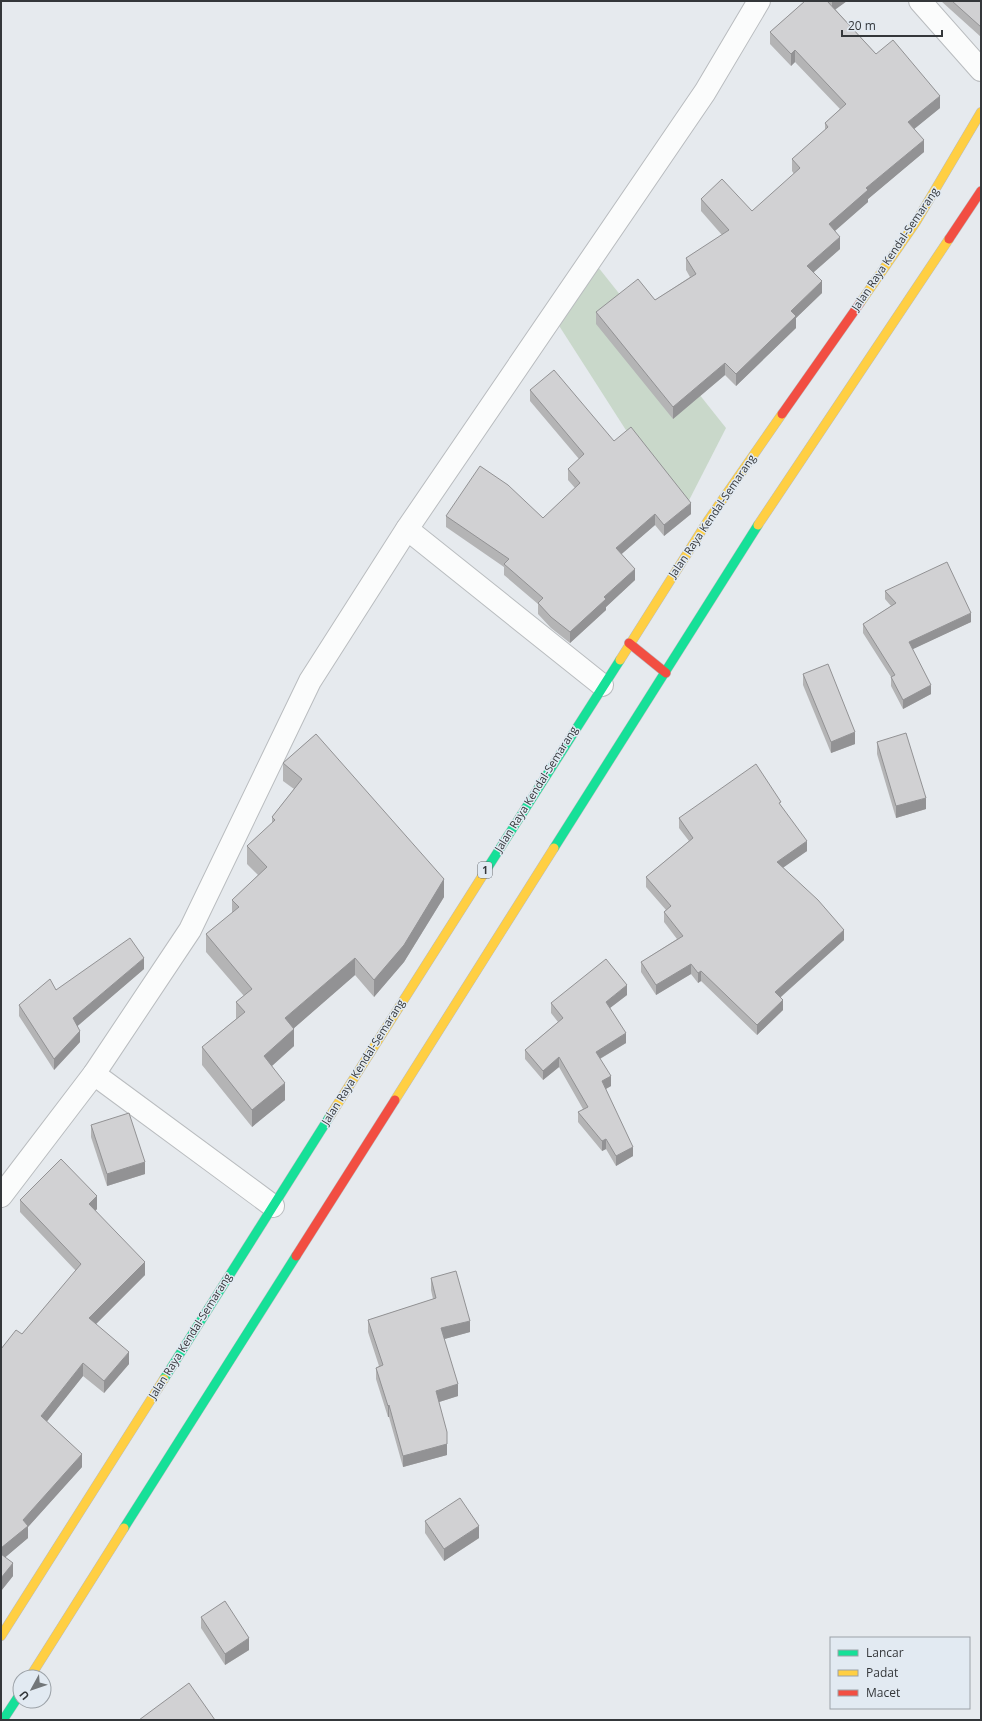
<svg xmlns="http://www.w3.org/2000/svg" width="982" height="1721" font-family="'Open Sans',sans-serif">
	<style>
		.grass { fill: #c9d8ca }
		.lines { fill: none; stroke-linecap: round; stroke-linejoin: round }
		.street-casing { stroke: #b9bcbf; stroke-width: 24 }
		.fast-casing { stroke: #b9bcbf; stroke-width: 10 }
		.slow-casing { stroke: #b9bcbf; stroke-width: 10 }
		.jam-casing { stroke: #b9bcbf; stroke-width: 10 }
		.street { stroke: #fbfcfc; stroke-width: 22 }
		.fast { stroke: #16e098; stroke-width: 9 }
		.slow { stroke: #ffcf43; stroke-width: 9 }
		.jam { stroke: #f24e42; stroke-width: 9 }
		.wall { fill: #b4b4b5 }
		.shaded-wall { fill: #929294 }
		.building { fill: #d1d1d3; stroke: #929294 }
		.labels { text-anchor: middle; stroke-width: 3; stroke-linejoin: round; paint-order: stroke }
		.shield { fill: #e2eaf2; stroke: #686d71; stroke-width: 1 }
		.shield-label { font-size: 10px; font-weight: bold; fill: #34373a }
		.street-label { font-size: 11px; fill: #34373a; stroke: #e2eaf2 }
	</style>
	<rect width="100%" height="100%" fill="#e6eaee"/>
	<polygon class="grass" points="598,267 726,428 681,516 556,321"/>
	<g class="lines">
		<defs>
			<g id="street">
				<polyline points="920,1 981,70"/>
				<polyline points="407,529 602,685"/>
				<polyline points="94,1074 273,1206"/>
				<polyline points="1,1196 94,1074 190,930 310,681 407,529 705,92 759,1"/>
			</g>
			<g id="fast">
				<polyline points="554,848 758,525"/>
				<polyline points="483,875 620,660"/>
				<polyline points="164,1379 330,1116"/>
				<polyline points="124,1528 296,1256"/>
				<polyline points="3,1720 20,1694"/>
			</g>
			<g id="slow">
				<polyline points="860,303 916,222 981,112"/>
				<polyline points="758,525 949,239"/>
				<polyline points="620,660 709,519 782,414"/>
				<polyline points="395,1100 554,848"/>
				<polyline points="330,1116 483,875"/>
				<polyline points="1,1636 164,1379"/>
				<polyline points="30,1677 124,1528"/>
			</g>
			<g id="jam">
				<polyline points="949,239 981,191"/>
				<polyline points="782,414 860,303"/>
				<polyline points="629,643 666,673"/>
				<polyline points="296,1256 395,1100"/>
			</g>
		</defs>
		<use href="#street" class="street-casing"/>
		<use href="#fast" class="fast-casing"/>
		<use href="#slow" class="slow-casing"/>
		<use href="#jam" class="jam-casing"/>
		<use href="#street" class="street"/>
		<use href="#fast" class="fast"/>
		<use href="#slow" class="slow"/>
		<use href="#jam" class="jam"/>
	</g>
	<g class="wall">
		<polygon points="805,1 847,1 835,9 876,54 940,108 914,129 924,152 868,199 868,202 835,231 840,249 814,272 822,293 796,318 796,328 736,386 725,375 673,419 596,324 596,312 655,300 690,277 686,270 686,258 722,235 701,211 701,199 752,211 794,174 792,171 792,159 825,130 825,123 840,109 795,62 791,66 770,44 770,32"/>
		<polygon points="941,1 981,1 981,37"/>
		<polygon points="530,390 614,441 691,514 664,536 655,525 621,554 635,580 606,607 606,610 570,643 551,628 538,614 538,604 504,575 504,567 446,527 446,516 543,518 575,488 568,480 568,469 579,459 530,401"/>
		<polygon points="885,591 971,622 912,649 931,694 903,709 891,686 891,677 863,633 863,624 891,606 885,599"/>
		<polygon points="803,674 855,744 831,753 803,685"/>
		<polygon points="316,734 444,897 404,962 374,997 355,975 294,1028 294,1046 272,1066 285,1100 252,1127 202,1065 202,1047 236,1019 236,1002 244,996 206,952 206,934 232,913 232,900 258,875 247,864 247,846 272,823 272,817 294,789 283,781 283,763"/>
		<polygon points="877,742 926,809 896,818 877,754"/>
		<polygon points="781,806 807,851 783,867 844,940 781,997 783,1010 757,1035 701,981 698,983 691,974 656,995 641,972 641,962 677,939 664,922 664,912 666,910 646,887 646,877 689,841 679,828 679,818"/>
		<polygon points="144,969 77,1026 80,1042 54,1070 19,1016 19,1005 56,990"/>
		<polygon points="627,995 610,1008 626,1043 600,1059 611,1086 606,1089 633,1156 616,1166 606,1149 602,1151 578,1122 578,1112 583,1109 559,1067 543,1080 525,1059 525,1050 558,1022 551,1013 551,1003"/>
		<polygon points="91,1125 145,1174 107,1186 91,1137"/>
		<polygon points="20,1200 97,1209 95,1211 145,1275 96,1324 129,1364 104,1393 83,1376 46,1422 82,1467 28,1527 28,1538 5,1557 13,1576 1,1591 22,1334 76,1271 20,1212"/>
		<polygon points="431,1278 470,1332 444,1339 458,1396 439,1402 447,1455 403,1467 389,1417 388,1417 376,1379 376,1368 379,1366 368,1332 368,1320 433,1299 431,1290"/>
		<polygon points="425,1521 479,1538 444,1561 425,1533"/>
		<polygon points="201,1617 249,1650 225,1665 201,1628"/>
	</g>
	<g class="shaded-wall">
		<polygon points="832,1 847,1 832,12"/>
		<polygon points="795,50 795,62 791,66 791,54"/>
		<polygon points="940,96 940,108 908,134 908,122"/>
		<polygon points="924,140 924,152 868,199 868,202 829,236 829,224 866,188"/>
		<polygon points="840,237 840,249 807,278 807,266"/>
		<polygon points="822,281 822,293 796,318 796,328 736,386 736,374 791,311"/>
		<polygon points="725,363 725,375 673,419 673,407"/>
		<polygon points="691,503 691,514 664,536 664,525"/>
		<polygon points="655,514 655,525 616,559 616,548"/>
		<polygon points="635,569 635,580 606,607 606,610 570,643 570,632 604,597"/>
		<polygon points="971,613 971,622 909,651 909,642"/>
		<polygon points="931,685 931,694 903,709 903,700"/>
		<polygon points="855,732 855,744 831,753 831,742"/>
		<polygon points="926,798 926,809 896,818 896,806"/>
		<polygon points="807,841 807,851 777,872 777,862"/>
		<polygon points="444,879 444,897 404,962 374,997 374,980"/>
		<polygon points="844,930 844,940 775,1002 775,992"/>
		<polygon points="144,958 144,969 73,1030 73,1018"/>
		<polygon points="355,958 355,975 285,1036 285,1018"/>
		<polygon points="691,964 691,974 656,995 656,985"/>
		<polygon points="701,971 701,981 698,983 698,973"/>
		<polygon points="627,985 627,995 606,1011 606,1002"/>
		<polygon points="783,1000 783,1010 757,1035 757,1025"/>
		<polygon points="294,1029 294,1046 264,1073 264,1056"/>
		<polygon points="80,1031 80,1042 54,1070 54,1059"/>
		<polygon points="626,1033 626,1043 596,1061 596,1052"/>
		<polygon points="559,1057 559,1067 543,1080 543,1071"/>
		<polygon points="611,1076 611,1086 602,1091 602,1081"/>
		<polygon points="285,1083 285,1100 252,1127 252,1110"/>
		<polygon points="606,1139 606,1149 602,1151 602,1141"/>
		<polygon points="633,1147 633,1156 616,1166 616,1156"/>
		<polygon points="145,1162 145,1174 107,1186 107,1174"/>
		<polygon points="97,1196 97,1209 89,1217 89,1204"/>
		<polygon points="145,1262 145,1275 89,1331 89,1318"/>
		<polygon points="470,1321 470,1332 441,1340 441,1328"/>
		<polygon points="129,1352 129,1364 104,1393 104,1381"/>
		<polygon points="83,1363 83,1376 41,1429 41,1416"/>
		<polygon points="458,1384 458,1396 436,1403 436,1391"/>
		<polygon points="389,1405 389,1417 388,1417 388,1406"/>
		<polygon points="447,1444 447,1455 403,1467 403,1456"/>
		<polygon points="82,1454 82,1467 28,1527 28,1538 1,1561 1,1548 23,1520"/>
		<polygon points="479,1526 479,1538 444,1561 444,1549"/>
		<polygon points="13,1563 13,1576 1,1591 1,1578"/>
		<polygon points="249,1638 249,1650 225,1665 225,1654"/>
	</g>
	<g class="building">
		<polygon points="805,1 827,1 876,54 893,40 940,96 908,122 924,140 866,188 868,190 829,224 840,237 807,266 822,281 791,311 796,316 736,374 725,363 673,407 596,312 638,279 655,300 696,274 686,258 729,230 701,199 722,179 752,211 800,168 792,159 828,127 825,123 846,104 795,50 791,54 770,32"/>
		<polygon points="952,1 981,1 981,27"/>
		<polygon points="554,370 614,441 631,427 691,503 664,525 655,514 616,548 635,569 604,597 606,599 570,632 551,617 538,603 543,598 504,564 509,559 446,516 480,466 508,485 543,518 580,483 568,469 584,454 530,390"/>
		<polygon points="947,562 971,613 909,642 931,685 903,700 891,677 895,675 863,624 896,603 885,591"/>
		<polygon points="828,664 855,732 831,742 803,674"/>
		<polygon points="906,733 926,798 896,806 877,742"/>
		<polygon points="316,734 444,879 404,945 374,980 355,958 285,1018 294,1029 264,1056 285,1083 252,1110 202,1047 245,1012 236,1002 252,989 206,934 239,907 232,900 267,867 247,846 275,820 272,817 302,779 283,763"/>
		<polygon points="756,764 781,802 779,803 807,841 777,862 818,900 844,930 775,992 783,1000 757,1025 701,971 698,973 691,964 656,985 641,962 683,936 664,912 671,906 646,877 693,838 679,818"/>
		<polygon points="130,938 144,958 73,1018 80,1031 54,1059 19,1005 50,979 56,990"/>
		<polygon points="606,959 627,985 606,1002 626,1033 596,1052 611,1076 602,1081 633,1147 616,1156 606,1139 602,1141 578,1112 588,1107 559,1057 543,1071 525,1050 563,1018 551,1003"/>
		<polygon points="129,1113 145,1162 107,1174 91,1125"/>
		<polygon points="61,1159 97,1196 89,1204 145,1262 89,1318 129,1352 104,1381 83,1363 41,1416 82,1454 23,1520 28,1526 1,1548 1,1349 16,1330 22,1334 81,1264 20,1200"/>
		<polygon points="456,1271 470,1321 441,1328 458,1384 436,1391 447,1432 447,1444 403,1456 389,1405 388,1406 376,1368 383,1365 368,1320 436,1298 431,1278"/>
		<polygon points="460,1498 479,1526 444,1549 425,1521"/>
		<polygon points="1,1554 13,1563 1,1578"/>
		<polygon points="225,1601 249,1638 225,1654 201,1617"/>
		<polygon points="189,1683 215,1720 139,1720"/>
	</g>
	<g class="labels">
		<rect class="shield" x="478" y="862" width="14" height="16" rx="3"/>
		<g class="shield-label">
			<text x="485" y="874">1</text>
		</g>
		<g class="street-label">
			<text transform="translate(895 249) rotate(-56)" y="4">Jalan Raya Kendal-Semarang</text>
			<text transform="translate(712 516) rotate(-56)" y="4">Jalan Raya Kendal-Semarang</text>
			<text transform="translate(536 789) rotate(-58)" y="4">Jalan Raya Kendal-Semarang</text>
			<text transform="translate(363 1062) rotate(-58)" y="4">Jalan Raya Kendal-Semarang</text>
			<text transform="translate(190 1336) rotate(-58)" y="4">Jalan Raya Kendal-Semarang</text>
		</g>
	</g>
	<rect width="982" height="1721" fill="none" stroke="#34373a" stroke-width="4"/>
	<rect x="830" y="1637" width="140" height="72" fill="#e2eaf2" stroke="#9ca2a8"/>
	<rect x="838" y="1650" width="20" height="6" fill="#16e098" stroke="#9ca2a8"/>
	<text x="866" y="1657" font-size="12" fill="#34373a">Lancar</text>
	<rect x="838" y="1670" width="20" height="6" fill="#ffcf43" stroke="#9ca2a8"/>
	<text x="866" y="1677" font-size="12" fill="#34373a">Padat</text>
	<rect x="838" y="1690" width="20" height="6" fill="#f24e42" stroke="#9ca2a8"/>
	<text x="866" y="1697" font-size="12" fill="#34373a">Macet</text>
	<g transform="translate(32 1689) rotate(230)"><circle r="19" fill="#e2eaf2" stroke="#9ca2a8"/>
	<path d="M0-3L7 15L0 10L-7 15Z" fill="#727679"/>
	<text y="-6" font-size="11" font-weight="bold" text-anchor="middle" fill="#34373a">U</text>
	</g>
	<path d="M842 30v6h100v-6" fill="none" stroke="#34373a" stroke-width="2"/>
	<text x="848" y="30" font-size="12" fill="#34373a" stroke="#e2eaf2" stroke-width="3" paint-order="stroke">20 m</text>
</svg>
